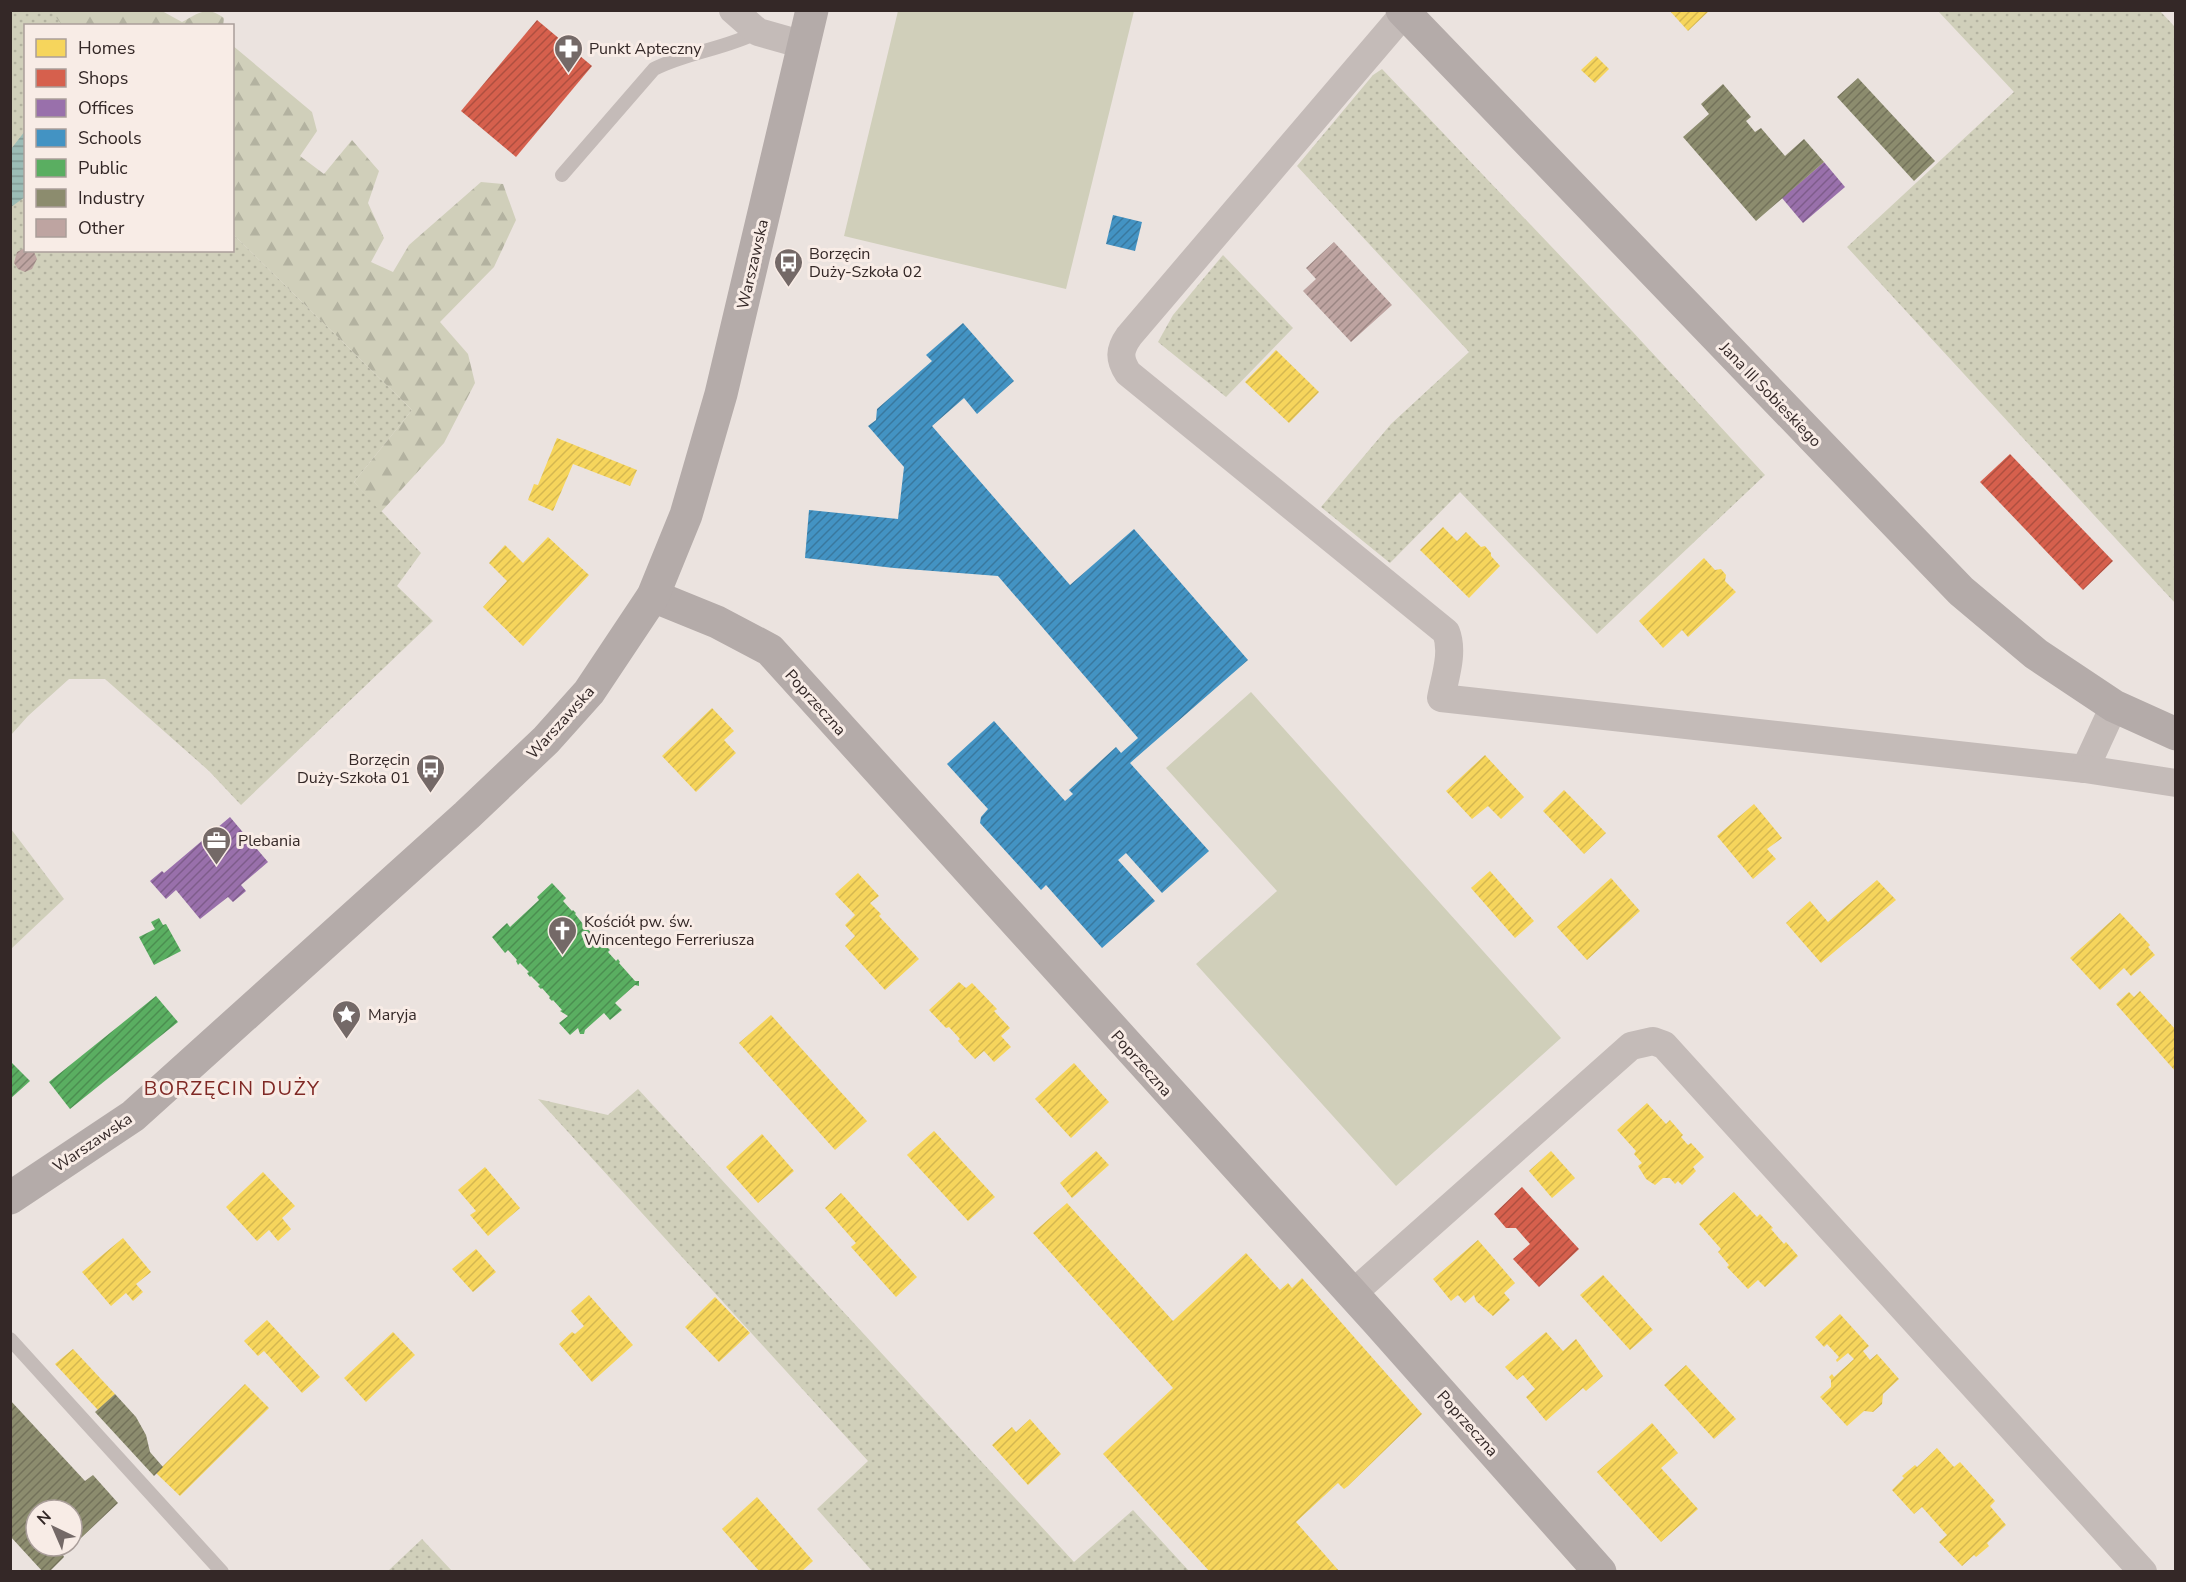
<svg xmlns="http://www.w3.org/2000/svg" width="2186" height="1582" font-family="'Nunito Sans',sans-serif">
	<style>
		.green { fill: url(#green-dots) }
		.forest { fill: url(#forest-firs) }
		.pitch { fill: #d0cfba }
		.water { fill: url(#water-rules) }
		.homes { fill: url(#homes-hatch) }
		.shops { fill: url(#shops-hatch) }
		.offices { fill: url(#offices-hatch) }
		.schools { fill: url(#schools-hatch) }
		.public { fill: url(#public-hatch) }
		.industry { fill: url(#industry-hatch); fill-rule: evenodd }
		.building { fill: url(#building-hatch) }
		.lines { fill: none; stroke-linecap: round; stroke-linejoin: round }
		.lane { stroke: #c4bbb8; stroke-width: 14 }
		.street { stroke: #c4bbb8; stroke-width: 28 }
		.secondary { stroke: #b4aba9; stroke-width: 33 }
		.labels { text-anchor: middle; stroke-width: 6; stroke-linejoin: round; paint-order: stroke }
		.poi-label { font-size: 16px; fill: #342827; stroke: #f8ece6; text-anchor: start }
		.street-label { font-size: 16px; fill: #342827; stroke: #f8ece6 }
		.quarter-label { font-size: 20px; letter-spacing: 1.5px; fill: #7f2824; stroke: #f8ece6 }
	</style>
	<defs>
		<pattern id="green-dots" width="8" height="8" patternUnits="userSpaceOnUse" patternTransform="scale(1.5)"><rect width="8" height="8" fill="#d0cfba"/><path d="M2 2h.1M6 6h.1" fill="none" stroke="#b3b2a0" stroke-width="1.8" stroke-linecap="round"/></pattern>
		<pattern id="forest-firs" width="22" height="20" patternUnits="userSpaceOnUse" patternTransform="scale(1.5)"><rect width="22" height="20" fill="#d0cfba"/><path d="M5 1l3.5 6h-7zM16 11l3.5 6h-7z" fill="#b3b2a0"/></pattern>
		<pattern id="water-rules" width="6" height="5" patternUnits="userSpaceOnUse" patternTransform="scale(1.5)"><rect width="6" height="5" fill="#9cbcb6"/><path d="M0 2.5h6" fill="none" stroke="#809994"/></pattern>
		<pattern id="homes-hatch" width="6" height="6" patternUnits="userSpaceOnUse" patternTransform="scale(1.5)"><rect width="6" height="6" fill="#f6d55c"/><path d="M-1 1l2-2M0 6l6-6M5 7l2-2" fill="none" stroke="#d4b750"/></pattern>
		<pattern id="shops-hatch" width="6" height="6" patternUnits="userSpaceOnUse" patternTransform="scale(1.5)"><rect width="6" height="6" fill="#d6604d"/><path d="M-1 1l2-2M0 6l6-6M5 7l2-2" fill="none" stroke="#ae4f40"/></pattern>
		<pattern id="offices-hatch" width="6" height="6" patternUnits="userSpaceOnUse" patternTransform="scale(1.5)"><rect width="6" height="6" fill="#9970ab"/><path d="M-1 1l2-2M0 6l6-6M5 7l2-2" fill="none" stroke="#7e5c8b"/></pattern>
		<pattern id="schools-hatch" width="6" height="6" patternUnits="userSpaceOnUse" patternTransform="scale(1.5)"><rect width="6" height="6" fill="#4393c3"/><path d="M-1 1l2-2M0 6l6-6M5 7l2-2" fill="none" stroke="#39789e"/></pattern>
		<pattern id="public-hatch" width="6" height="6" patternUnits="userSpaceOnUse" patternTransform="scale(1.5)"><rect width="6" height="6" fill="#5aae61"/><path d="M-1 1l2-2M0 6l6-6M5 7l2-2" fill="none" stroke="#4b8e50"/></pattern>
		<pattern id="industry-hatch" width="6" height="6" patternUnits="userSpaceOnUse" patternTransform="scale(1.5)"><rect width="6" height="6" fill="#8c8c6e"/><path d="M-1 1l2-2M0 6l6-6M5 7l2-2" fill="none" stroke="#73725a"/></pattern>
		<pattern id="building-hatch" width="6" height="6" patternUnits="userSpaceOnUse" patternTransform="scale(1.5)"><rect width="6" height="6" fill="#bea4a1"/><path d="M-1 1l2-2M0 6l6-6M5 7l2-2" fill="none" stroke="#9b8683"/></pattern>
	</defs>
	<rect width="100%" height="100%" fill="#ebe3df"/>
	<g class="green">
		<polygon points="11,11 68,11 83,25 26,26 26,250 232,250 233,234 412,410 354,482 421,553 397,586 433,621 241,805 209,771 105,679 69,679 28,716 11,735"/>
		<polygon points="1938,11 2160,11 2175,27 2175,603 1847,247 2014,92"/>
		<polygon points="1382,69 1632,331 1765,475 1597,634 1460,492 1390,563 1321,507 1391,424 1469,352 1297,166 1373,75"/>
		<polygon points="1223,255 1293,328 1226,397 1158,342 1173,315"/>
		<polygon points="11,829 64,899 11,949"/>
		<polygon points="638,1089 1074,1562 1133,1510 1189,1571 872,1571 817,1509 868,1461 538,1099 608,1115"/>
		<polygon points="422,1539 452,1571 388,1571"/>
	</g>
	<g class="forest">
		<path d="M59,10L162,11L182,22C199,13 206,5 224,18L223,26H63L54,15Z"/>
		<polygon points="232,45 312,112 317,131 300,156 324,174 352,140 379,171 368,203 384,238 371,262 393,272 409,245 481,182 503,184 516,220 494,267 440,322 468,354 475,383 444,443 381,512 354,482 412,410 233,234"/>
	</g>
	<g class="pitch">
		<polygon points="898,11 1134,11 1066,289 844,236"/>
		<polygon points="1251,692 1561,1038 1396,1186 1196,964 1277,891 1166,768"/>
	</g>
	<polygon class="water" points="25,131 25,197 11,207 11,149"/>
	<g class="homes">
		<polygon points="1669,10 1710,10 1688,31"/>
		<polygon points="1596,56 1609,69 1595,83 1581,70"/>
		<polygon points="1276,350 1319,392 1289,423 1245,382"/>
		<polygon points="557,438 637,470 630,486 573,464 553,511 528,500 534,484 538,485"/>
		<polygon points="1443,527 1457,541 1466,532 1481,547 1485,546 1491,553 1491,556 1500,566 1469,598 1420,550"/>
		<polygon points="548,537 589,575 523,646 483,607 507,581 489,563 505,545 523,563"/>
		<polygon points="1704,558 1715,570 1721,569 1726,575 1725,581 1736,592 1688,637 1682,630 1663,648 1639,621"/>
		<polygon points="712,708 734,731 724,740 736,753 696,792 662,756"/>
		<polygon points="1485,755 1524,797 1501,819 1488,806 1472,819 1446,791"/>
		<polygon points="1564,790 1606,833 1584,854 1543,811"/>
		<polygon points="1754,804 1782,838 1767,849 1776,859 1753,879 1717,836"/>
		<polygon points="1490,871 1534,921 1515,938 1471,888"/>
		<polygon points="858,873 879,896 870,903 881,914 879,916 919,959 885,990 845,946 855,936 845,925 855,915 835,894"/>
		<polygon points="1611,878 1640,911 1587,960 1557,927"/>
		<polygon points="1877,880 1896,900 1821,963 1786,923 1810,901 1828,922"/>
		<polygon points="2120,913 2150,945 2148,947 2155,955 2131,976 2124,968 2100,990 2070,958"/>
		<polygon points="959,982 966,988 972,983 997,1009 994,1011 1010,1028 1001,1036 1011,1047 994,1062 984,1051 975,1059 958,1041 960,1039 949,1027 946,1028 929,1010"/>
		<polygon points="2140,991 2176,1030 2176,1072 2116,1004 2129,992 2134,997"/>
		<polygon points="771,1015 867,1121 835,1150 739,1043"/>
		<polygon points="1074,1063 1109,1102 1071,1138 1035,1099"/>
		<polygon points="1647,1103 1666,1124 1670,1120 1683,1135 1681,1137 1688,1145 1691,1143 1704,1157 1693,1167 1696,1171 1682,1185 1678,1181 1675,1184 1670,1178 1663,1178 1655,1185 1646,1179 1638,1166 1642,1163 1634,1154 1636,1151 1617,1130"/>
		<polygon points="934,1131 995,1197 968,1221 907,1155"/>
		<polygon points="762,1134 794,1171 758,1203 726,1167"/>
		<polygon points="1096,1151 1109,1165 1072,1198 1060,1183"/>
		<polygon points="1551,1151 1575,1178 1552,1198 1529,1171"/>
		<polygon points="485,1167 520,1208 488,1236 470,1215 476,1211 458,1190"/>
		<polygon points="263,1172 295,1206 282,1218 291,1229 278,1241 269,1230 257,1241 226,1207"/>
		<polygon points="1734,1192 1757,1217 1760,1214 1773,1228 1771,1229 1784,1244 1786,1242 1798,1256 1765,1287 1758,1280 1748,1289 1727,1267 1729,1265 1718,1252 1721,1249 1699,1224"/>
		<polygon points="841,1193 917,1277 896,1297 851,1247 856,1243 825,1208"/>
		<polygon points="1067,1203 1173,1321 1246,1253 1280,1290 1288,1283 1292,1288 1302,1278 1422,1414 1348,1486 1344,1489 1338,1483 1296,1522 1340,1572 1210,1572 1103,1454 1173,1388 1033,1233"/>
		<polygon points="123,1238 151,1272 136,1284 143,1292 133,1301 126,1293 111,1306 82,1272"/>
		<polygon points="1478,1240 1515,1283 1504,1293 1510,1300 1493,1316 1476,1301 1474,1295 1465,1303 1458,1295 1451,1301 1433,1279"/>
		<polygon points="476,1249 496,1272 473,1292 452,1269"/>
		<polygon points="1603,1275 1653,1330 1630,1350 1580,1295"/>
		<polygon points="589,1295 633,1345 592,1382 559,1344 572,1332 575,1334 584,1326 571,1311"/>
		<polygon points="715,1297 750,1333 719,1362 685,1327"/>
		<polygon points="1840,1314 1869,1346 1863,1351 1870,1360 1877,1354 1899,1379 1883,1394 1882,1404 1873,1412 1864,1411 1847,1426 1820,1397 1831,1387 1831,1380 1829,1377 1832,1374 1834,1377 1854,1359 1848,1353 1837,1362 1836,1360 1839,1357 1827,1344 1824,1347 1815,1337"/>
		<polygon points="267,1320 320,1377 302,1393 264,1351 258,1356 244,1341"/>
		<polygon points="393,1332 415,1355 366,1402 344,1378"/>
		<polygon points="1546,1332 1563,1351 1576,1339 1603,1376 1586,1391 1583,1388 1546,1421 1526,1397 1535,1389 1523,1375 1517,1380 1505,1367"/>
		<polygon points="73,1349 115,1394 98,1410 55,1364"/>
		<polygon points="1686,1365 1736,1419 1714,1439 1664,1385"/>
		<polygon points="245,1384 269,1408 180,1496 156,1473"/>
		<polygon points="1030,1419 1061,1454 1028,1485 992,1445 1012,1427 1016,1432"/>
		<polygon points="1652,1423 1678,1453 1661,1468 1698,1509 1661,1542 1597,1472"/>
		<polygon points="1937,1448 1954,1467 1960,1462 1995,1501 1990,1506 2006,1525 1987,1543 1989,1546 1976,1557 1974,1555 1962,1566 1939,1542 1947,1535 1922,1507 1914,1514 1892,1490 1904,1478 1902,1476 1915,1465 1917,1467"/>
		<polygon points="757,1497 813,1561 801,1572 760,1572 722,1529"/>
	</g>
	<g class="shops">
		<polygon points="537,20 592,66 516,157 461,111"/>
		<polygon points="2010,454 2113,561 2083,590 1980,482"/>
		<polygon points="1522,1187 1579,1249 1539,1287 1513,1259 1530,1244 1516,1228 1506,1228 1494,1214"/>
	</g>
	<g class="offices">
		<polygon points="1824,162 1845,187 1803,223 1782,198"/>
		<polygon points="230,817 268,862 241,885 246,891 233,902 228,897 200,919 176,890 166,899 150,881 162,871 164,873"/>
	</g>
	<g class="schools">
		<polygon points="1113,215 1142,222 1135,251 1106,244"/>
		<polygon points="963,323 1014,381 977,414 964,398 932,426 1070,585 1134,529 1248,660 1130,763 1209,851 1162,893 1126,853 1118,860 1155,901 1102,948 1046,885 1041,890 980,823 981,817 988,809 947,764 994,721 1065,801 1073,794 1069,790 1116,747 1121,753 1138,738 998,576 894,568 805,558 809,510 898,519 904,467 868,426 876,420 877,409 932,361 926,355"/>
	</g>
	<g class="public">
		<polygon points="552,883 566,898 563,901 572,911 573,910 576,913 575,914 583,924 585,922 587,925 585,926 594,936 595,934 598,938 597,939 605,948 607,947 610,950 608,952 616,961 618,959 620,962 619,963 635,981 639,981 639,986 635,985 615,1003 622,1010 610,1020 604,1013 585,1030 584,1034 580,1034 578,1028 570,1035 559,1023 568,1016 560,1011 562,1010 553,1000 552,1001 549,998 550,997 542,988 541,989 538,986 540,985 531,976 530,977 527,973 529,972 520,963 518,965 516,961 517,960 508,950 505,953 492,937 507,923 510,927 539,900 537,897"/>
		<polygon points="159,918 163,925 166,924 181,951 154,965 139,937 155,929 151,922"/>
		<polygon points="156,996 178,1022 70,1109 49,1082"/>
		<polygon points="10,1061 30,1081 10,1099"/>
	</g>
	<g class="industry">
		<polygon points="1858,78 1935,161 1914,181 1837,97"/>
		<polygon points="1723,84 1751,117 1746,121 1755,132 1761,128 1785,156 1804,139 1824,162 1756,221 1683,137 1709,114 1701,104"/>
		<polygon points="115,1394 136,1417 146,1435 150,1452 163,1467 154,1476 95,1412"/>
		<path d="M10,1400L85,1481L93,1475L118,1503L63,1555L64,1557L49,1572H43L10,1536ZM36,1510H72V1546H36Z"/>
	</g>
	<g class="building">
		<polygon points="1334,242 1392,305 1351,342 1303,291 1316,279 1306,268"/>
		<polygon points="23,249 34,252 37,259 32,269 25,272 18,269 14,263 17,252"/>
	</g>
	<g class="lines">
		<g class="lane">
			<path d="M562,175L654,69C687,52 725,49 758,32"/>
			<polyline points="10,1339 222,1572"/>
		</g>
		<g class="street">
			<polyline points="733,10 758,32 804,45"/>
			<path d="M1407,10L1129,336C1119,350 1119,359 1128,373L1446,632C1454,652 1445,677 1441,698L2085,769L2114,706"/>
			<polyline points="2085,769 2176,783"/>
			<polyline points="1352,1294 1631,1046 1653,1041 1664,1045 2143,1572"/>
		</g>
		<g class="secondary">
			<polyline points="1402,10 1961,591 2036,654 2114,706 2176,734"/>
			<polyline points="653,596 717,622 770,650 1378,1322 1600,1572"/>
			<polyline points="10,1198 133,1116 467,815 546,740 589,692 653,596 686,515 721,394 812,10"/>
		</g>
	</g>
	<defs>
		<symbol id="pharmacy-pin" viewBox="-11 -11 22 30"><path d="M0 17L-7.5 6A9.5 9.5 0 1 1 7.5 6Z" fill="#746967" stroke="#f8ece6"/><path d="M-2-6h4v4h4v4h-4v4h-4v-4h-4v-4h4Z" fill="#fff"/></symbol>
		<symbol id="bus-pin" viewBox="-11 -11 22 30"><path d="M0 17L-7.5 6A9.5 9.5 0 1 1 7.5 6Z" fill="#746967" stroke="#f8ece6"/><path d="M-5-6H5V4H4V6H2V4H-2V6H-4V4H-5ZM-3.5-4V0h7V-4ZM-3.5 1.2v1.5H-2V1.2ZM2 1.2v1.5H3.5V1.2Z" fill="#fff"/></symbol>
		<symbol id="office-pin" viewBox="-11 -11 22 30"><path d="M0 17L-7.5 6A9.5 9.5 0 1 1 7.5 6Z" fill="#746967" stroke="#f8ece6"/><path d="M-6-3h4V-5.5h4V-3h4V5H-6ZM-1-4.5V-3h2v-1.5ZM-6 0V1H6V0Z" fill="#fff"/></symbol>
		<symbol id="church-pin" viewBox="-11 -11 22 30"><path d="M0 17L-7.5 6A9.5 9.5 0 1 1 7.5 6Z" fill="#746967" stroke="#f8ece6"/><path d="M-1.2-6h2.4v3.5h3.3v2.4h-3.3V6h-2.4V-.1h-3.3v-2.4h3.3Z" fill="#fff"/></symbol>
		<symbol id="sight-pin" viewBox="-11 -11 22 30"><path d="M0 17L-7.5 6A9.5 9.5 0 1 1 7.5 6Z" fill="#746967" stroke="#f8ece6"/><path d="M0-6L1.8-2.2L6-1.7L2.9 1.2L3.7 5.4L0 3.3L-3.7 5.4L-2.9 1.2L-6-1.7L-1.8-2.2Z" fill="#fff"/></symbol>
	</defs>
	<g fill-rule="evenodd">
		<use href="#pharmacy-pin" x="552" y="32" width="33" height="45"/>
		<use href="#bus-pin" x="772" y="246" width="33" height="45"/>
		<use href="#bus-pin" x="414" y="752" width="33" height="45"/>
		<use href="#office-pin" x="200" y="824" width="33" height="45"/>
		<use href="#church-pin" x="546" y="914" width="33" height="45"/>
		<use href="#sight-pin" x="330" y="998" width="33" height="45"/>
	</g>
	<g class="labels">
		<g class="poi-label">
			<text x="589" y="54">Punkt Apteczny</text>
			<text x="809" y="259">Borzęcin<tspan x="809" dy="18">Duży-Szkoła 02</tspan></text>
			<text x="410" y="765" text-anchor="end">Borzęcin<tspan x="410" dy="18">Duży-Szkoła 01</tspan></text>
			<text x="238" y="846">Plebania</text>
			<text x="584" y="927">Kościół pw. św.<tspan x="584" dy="18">Wincentego Ferreriusza</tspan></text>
			<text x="368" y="1020">Maryja</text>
		</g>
		<g class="street-label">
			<text transform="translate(752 264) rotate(-77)" y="6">Warszawska</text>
			<text transform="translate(1771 394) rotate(46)" y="6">Jana III Sobieskiego</text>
			<text transform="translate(816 702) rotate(48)" y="6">Poprzeczna</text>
			<text transform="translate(560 722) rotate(-48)" y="6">Warszawska</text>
			<text transform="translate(1142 1063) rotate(48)" y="6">Poprzeczna</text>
			<text transform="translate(92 1142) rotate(-34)" y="6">Warszawska</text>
			<text transform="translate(1468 1423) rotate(48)" y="6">Poprzeczna</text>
		</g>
		<g class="quarter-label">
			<text x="232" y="1095">BORZĘCIN DUŻY</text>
		</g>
	</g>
	<rect width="2186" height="1582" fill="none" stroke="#342827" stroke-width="24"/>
	<rect x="24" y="24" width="210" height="228" fill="#f8ece6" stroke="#aa9e9a" stroke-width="1.5"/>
	<rect x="36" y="39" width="30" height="18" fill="#f6d55c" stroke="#aa9e9a" stroke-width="1.5"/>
	<text x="78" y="54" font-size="18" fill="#342827">Homes</text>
	<rect x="36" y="69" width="30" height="18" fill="#d6604d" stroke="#aa9e9a" stroke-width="1.5"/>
	<text x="78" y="84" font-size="18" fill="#342827">Shops</text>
	<rect x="36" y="99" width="30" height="18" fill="#9970ab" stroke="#aa9e9a" stroke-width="1.5"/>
	<text x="78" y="114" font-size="18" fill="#342827">Offices</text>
	<rect x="36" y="129" width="30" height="18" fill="#4393c3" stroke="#aa9e9a" stroke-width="1.5"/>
	<text x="78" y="144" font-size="18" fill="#342827">Schools</text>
	<rect x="36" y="159" width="30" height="18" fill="#5aae61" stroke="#aa9e9a" stroke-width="1.5"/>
	<text x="78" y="174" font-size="18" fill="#342827">Public</text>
	<rect x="36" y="189" width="30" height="18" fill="#8c8c6e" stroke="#aa9e9a" stroke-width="1.5"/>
	<text x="78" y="204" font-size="18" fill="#342827">Industry</text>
	<rect x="36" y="219" width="30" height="18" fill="#bea4a1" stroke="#aa9e9a" stroke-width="1.5"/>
	<text x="78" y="234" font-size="18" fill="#342827">Other</text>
	<g transform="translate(54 1528) rotate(316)"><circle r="28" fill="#f8ece6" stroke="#aa9e9a" stroke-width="1.5"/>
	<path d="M0-4.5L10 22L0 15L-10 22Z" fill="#746967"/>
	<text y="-9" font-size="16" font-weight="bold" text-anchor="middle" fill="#342827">N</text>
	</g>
</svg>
